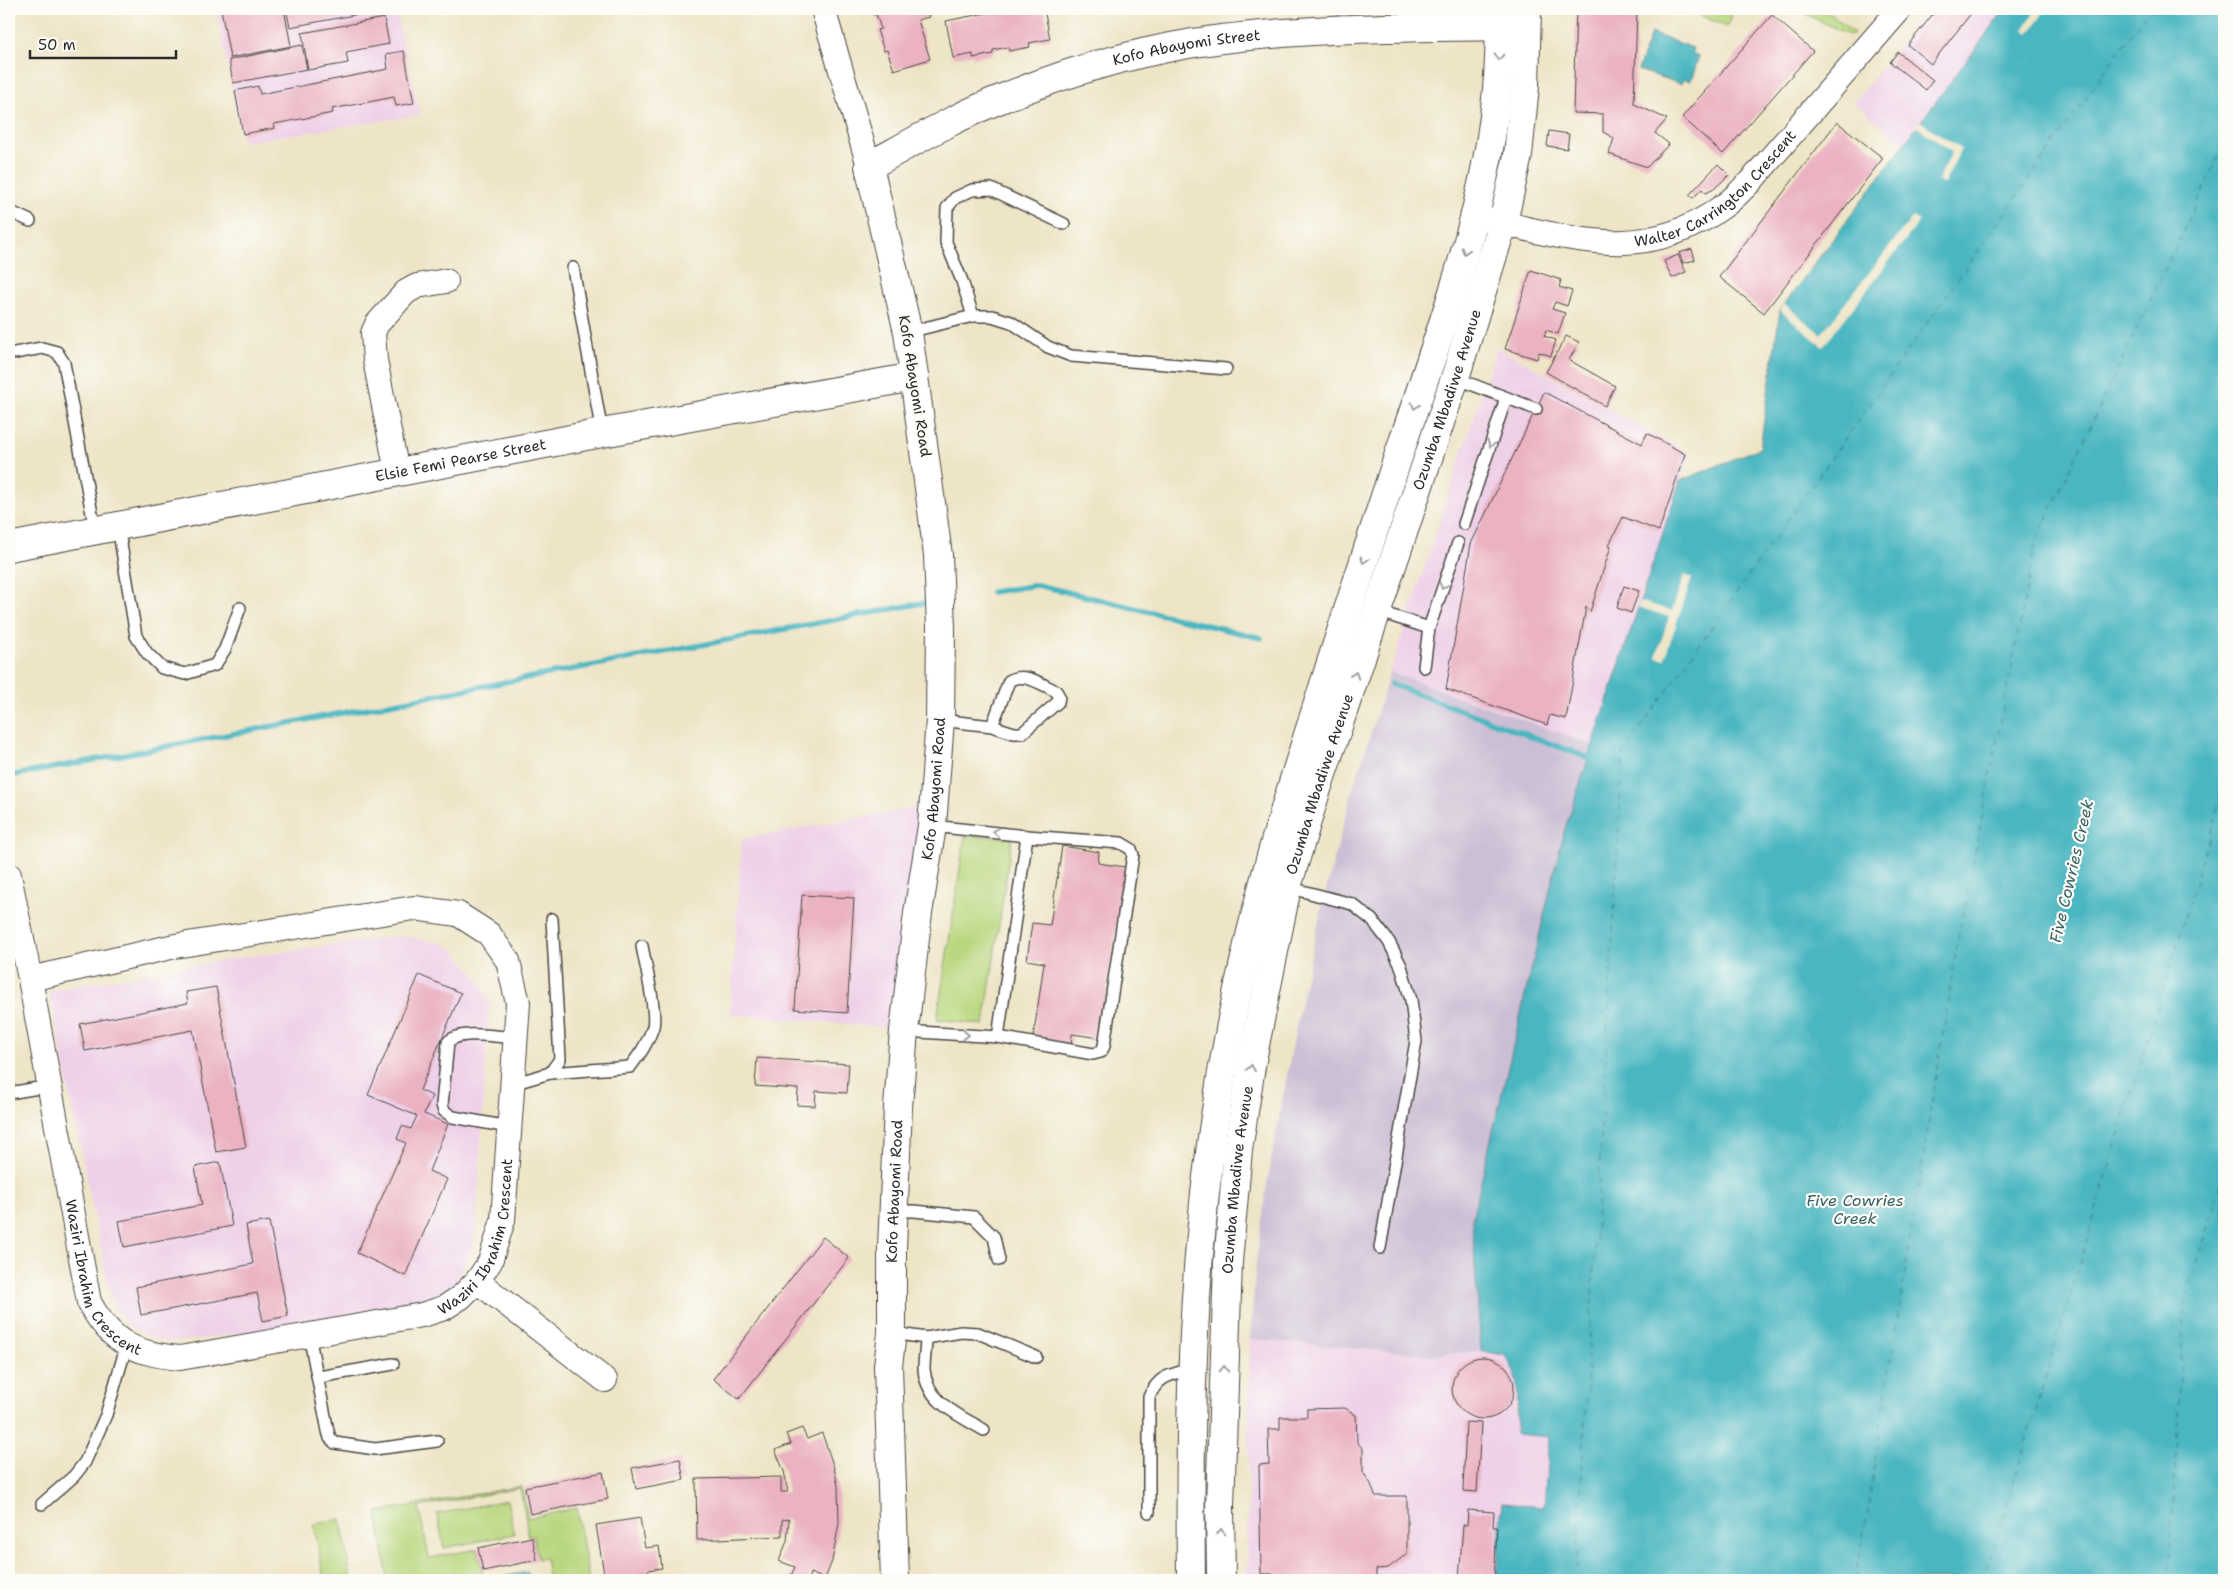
<svg xmlns="http://www.w3.org/2000/svg" width="2233" height="1589" font-family="'Shantell Sans',sans-serif">
	<style>
		.built { fill: #eed0e8 }
		.industrial { fill: #ccbed4 }
		.green { fill: #b8d77e; stroke: #728154 }
		.water { fill: #48b6c1; stroke: #3a7076 }
		.pier { fill: #eee4c6 }
		.lines { fill: none; stroke-linecap: round; stroke-linejoin: round }
		.stream { stroke: #48b6c1; stroke-width: 5.5 }
		.ferry { stroke: #376367; stroke-width: 1; stroke-dasharray: 6 5; stroke-linecap: butt }
		.building { fill: #ebb2c2 }
		.lane-casing { stroke: #484742; stroke-width: 14 }
		.street-casing { stroke: #484742; stroke-width: 26 }
		.secondary-casing { stroke: #484742; stroke-width: 30 }
		.highway-casing { stroke: #484742; stroke-width: 30 }
		.lane { stroke: #fff; stroke-width: 11 }
		.street { stroke: #fff; stroke-width: 24 }
		.secondary { stroke: #fff; stroke-width: 28 }
		.highway { stroke: #fff; stroke-width: 28 }
		.oneway { stroke: #a0a0a0 }
		.labels { text-anchor: middle; stroke-width: 4.5; stroke-linejoin: round; paint-order: stroke }
		.street-label { font-size: 15px; fill: #2b2b2b; stroke: #fdfcf7 }
		.water-label { font-size: 16px; font-style: italic; fill: #376367; stroke: #fdfcf7 }
	</style>
	<rect width="100%" height="100%" fill="#fdfcf7"/>
	<filter id="ink" filterUnits="userSpaceOnUse"><feTurbulence type="fractalNoise" baseFrequency=".02" numOctaves="2"/><feDisplacementMap in="SourceGraphic" scale="10" xChannelSelector="R" yChannelSelector="G"/><feConvolveMatrix kernelMatrix="1 2 1 2 8 2 1 2 1" color-interpolation-filters="sRGB"/></filter>
	<filter id="wash" filterUnits="userSpaceOnUse"><feTurbulence type="fractalNoise" baseFrequency=".0096" numOctaves="4" result="noise"/><feDisplacementMap in="SourceGraphic" scale="20" xChannelSelector="R" yChannelSelector="G"/><feGaussianBlur stdDeviation="1.12" result="paint"/><feColorMatrix in="noise" values="0 0 0 0 0 0 0 0 0 0 0 0 0 0 0 0 0 1.4 0 .05"/><feComposite in="paint" operator="in"/></filter>
	<g filter="url(#wash)">
		<rect width="100%" height="100%" fill="#eee4c6"/>
		<g class="built">
			<polygon points="216,9 395,9 420,115 243,142"/>
			<polygon points="1930,9 2005,9 1903,144 1854,102"/>
			<polygon points="1497,347 1690,454 1593,745 1390,672"/>
			<polygon points="924,806 894,1028 730,1014 742,839"/>
			<polygon points="401,936 441,943 454,950 475,975 483,988 489,1006 476,1230 471,1252 457,1279 448,1289 421,1299 294,1325 193,1340 169,1342 148,1336 128,1325 115,1309 108,1284 49,991 224,960"/>
			<polygon points="1250,1339 1432,1355 1481,1351 1504,1355 1513,1366 1517,1378 1516,1434 1549,1437 1544,1507 1502,1504 1496,1580 1247,1580"/>
		</g>
		<polygon class="industrial" points="1390,672 1593,745 1563,835 1472,1220 1481,1351 1432,1355 1250,1339 1256,1263 1268,1176 1302,996 1324,897 1353,789"/>
		<g class="green">
			<polygon points="1685,9 1734,9 1727,27"/>
			<polygon points="1795,9 1825,9 1854,33 1851,36"/>
			<polygon points="965,836 1012,838 984,1025 937,1019"/>
			<polygon points="522,1486 528,1518 577,1508 589,1580 549,1580 545,1558 538,1559 533,1536 529,1537 520,1488 419,1507 429,1558 478,1549 483,1575 457,1580 388,1580 377,1512"/>
			<polygon points="507,1500 514,1534 444,1548 437,1514"/>
			<polygon points="341,1519 351,1580 324,1580 314,1524"/>
		</g>
		<g class="water">
			<path d="M2005,9H2224V1580H1496L1502,1503L1544,1507L1549,1437L1516,1434C1517,1405 1523,1378 1504,1355L1481,1351L1472,1220L1563,835L1680,481L1760,448L1780,310Z"/>
			<polygon points="1651,33 1693,48 1692,53 1699,56 1691,81 1683,79 1681,84 1638,70"/>
			<polygon points="528,1572 530,1580 483,1580"/>
		</g>
		<g class="pier">
			<polygon points="2028,9 2046,9 2029,34 2023,30 2034,13"/>
			<polygon points="1920,121 1961,149 1944,184 1938,180 1952,152 1916,126"/>
			<polygon points="1913,217 1920,221 1823,347 1780,310 1784,304 1821,334"/>
			<polygon points="1684,575 1692,578 1664,660 1656,657 1669,617 1638,607 1640,601 1672,611"/>
		</g>
		<g class="lines">
			<g class="stream">
				<polyline points="992,592 1037,585 1261,638"/>
				<polyline points="1391,684 1589,758"/>
				<polyline points="10,776 928,602"/>
			</g>
			<g class="ferry">
				<polyline points="1576,1580 1623,753 2149,9"/>
				<polyline points="1856,1580 1957,945 2036,541 2224,145"/>
				<polyline points="1984,1580 2224,788"/>
				<polyline points="2169,1580 2184,1307 2224,1175"/>
			</g>
		</g>
		<g id="blocks">
			<g class="building">
				<polygon points="221,9 284,9 291,46 230,58"/>
				<polygon points="286,9 381,9 381,10 290,27"/>
				<polygon points="871,9 927,9 929,17 918,20 930,59 894,70 887,50 884,51 877,30 881,29 876,14 873,15"/>
				<polygon points="986,9 1044,9 1050,39 1029,43 1030,47 1009,51 1008,47 993,50 993,54 973,58 973,54 953,58 946,21 986,13"/>
				<polygon points="1576,9 1637,9 1634,104 1667,119 1655,133 1669,144 1647,167 1609,154 1614,138 1603,132 1603,114 1573,113"/>
				<polygon points="1937,9 1971,9 1973,11 1931,64 1908,45"/>
				<polygon points="1772,15 1813,51 1723,154 1682,117"/>
				<polygon points="384,18 389,44 346,52 348,63 308,70 302,33"/>
				<polygon points="302,45 307,69 233,83 229,60"/>
				<polygon points="404,51 414,103 396,106 394,97 332,109 333,113 274,124 275,128 243,134 235,91 258,86 260,94 388,69 386,54"/>
				<polygon points="1898,52 1933,80 1926,90 1890,62"/>
				<polygon points="1837,122 1883,158 1764,313 1719,277"/>
				<polygon points="1549,131 1569,134 1567,149 1547,146"/>
				<polygon points="1718,164 1729,175 1714,189 1706,193 1702,189 1693,198 1689,195"/>
				<polygon points="1692,249 1695,260 1683,263 1679,253"/>
				<polygon points="1678,255 1686,272 1672,278 1664,261"/>
				<polygon points="1531,270 1561,280 1559,287 1572,291 1567,306 1555,302 1552,309 1565,313 1558,334 1546,330 1544,336 1556,340 1551,356 1539,352 1537,359 1505,349"/>
				<polygon points="1566,336 1579,342 1569,360 1615,386 1605,406 1546,372"/>
				<polygon points="1544,392 1642,444 1647,433 1685,454 1659,531 1623,517 1609,545 1611,546 1590,612 1586,607 1566,719 1550,715 1547,725 1446,689 1471,544"/>
				<polygon points="1624,586 1639,591 1631,613 1617,608"/>
				<polygon points="1062,846 1099,852 1098,863 1125,867 1100,1038 1072,1034 1071,1046 1033,1040 1044,963 1027,960 1032,923 1050,925"/>
				<polygon points="802,895 854,898 847,1013 795,1009"/>
				<polygon points="419,975 461,993 420,1090 432,1096 424,1114 448,1124 429,1171 447,1179 405,1276 357,1253 406,1143 397,1139 402,1126 411,1129 417,1116 368,1095"/>
				<polygon points="216,987 246,1147 216,1152 193,1030 85,1051 80,1024 188,1003 186,992"/>
				<polygon points="757,1058 849,1064 847,1093 816,1091 815,1106 797,1105 798,1089 755,1086"/>
				<polygon points="220,1162 232,1226 124,1247 119,1221 202,1205 195,1167"/>
				<polygon points="269,1221 288,1316 263,1321 257,1293 141,1315 136,1287 253,1264 246,1225"/>
				<polygon points="823,1237 849,1258 739,1399 713,1379"/>
				<circle cx="1483" cy="1388" r="31"/>
				<polygon points="1345,1408 1356,1415 1357,1442 1363,1449 1363,1472 1371,1484 1375,1496 1407,1496 1407,1554 1388,1568 1376,1569 1376,1580 1272,1580 1272,1574 1261,1574 1259,1465 1269,1464 1268,1429 1280,1429 1280,1417 1307,1417 1307,1409"/>
				<polygon points="1466,1422 1481,1423 1477,1492 1463,1491"/>
				<polygon points="802,1428 807,1439 822,1433 834,1468 838,1486 839,1523 832,1561 825,1579 810,1573 808,1580 790,1578 795,1567 779,1561 787,1541 789,1519 782,1520 782,1536 697,1540 696,1479 781,1477 781,1492 788,1492 784,1471 775,1450 791,1444 786,1434"/>
				<polygon points="680,1459 684,1480 636,1489 632,1468"/>
				<polygon points="603,1472 608,1499 530,1514 525,1487"/>
				<polygon points="1468,1510 1494,1512 1493,1527 1497,1527 1494,1580 1459,1579 1463,1525 1467,1525"/>
				<polygon points="640,1518 645,1548 659,1546 662,1568 648,1570 650,1580 605,1580 596,1525"/>
				<polygon points="532,1537 537,1560 483,1571 478,1548"/>
			</g>
		</g>
	</g>
	<g filter="url(#ink)">
		<use href="#blocks" fill-opacity="0" stroke="#484742" stroke-width="1"/>
		<g class="lines">
			<defs>
				<g id="lane">
					<polyline points="9,211 30,221"/>
					<polyline points="573,268 602,433"/>
					<polyline points="973,316 962,281 946,242 947,208 955,198 972,190 991,189 1064,224"/>
					<polyline points="908,332 973,316 992,316 1011,322 1048,347 1071,356 1226,369"/>
					<polyline points="15,353 42,348 57,352 64,363 95,530"/>
					<polyline points="1455,378 1536,409"/>
					<polyline points="1464,524 1506,398"/>
					<polyline points="118,526 136,636 147,653 162,668 185,674 215,665 225,649 240,608"/>
					<polyline points="1377,611 1429,628"/>
					<polyline points="1424,667 1429,628 1458,543"/>
					<path d="M940,720L992,726L1014,733H1022L1058,702L1059,696L1056,691C1043,685 1023,671 1009,681L992,726"/>
					<polyline points="1287,887 1352,904 1372,920 1389,942 1401,966 1411,1000 1416,1041 1380,1248"/>
					<polyline points="904,1031 998,1037 1093,1054 1101,1052 1104,1046 1133,855 1131,849 1121,843 1027,836 932,826"/>
					<polyline points="998,1037 1027,836"/>
					<path d="M550,1073L630,1067C640,1054 648,1043 653,1027C657,1012 645,963 642,946"/>
					<polyline points="512,1084 550,1073 560,1059 552,919"/>
					<polyline points="9,1093 50,1086"/>
					<path d="M509,1127L453,1117L444,1111L442,1105L448,1042C460,1029 499,1037 515,1038"/>
					<polyline points="894,1211 914,1211 974,1217 994,1237 999,1260"/>
					<polyline points="892,1333 926,1338 961,1332 978,1333 1036,1357"/>
					<polyline points="309,1335 328,1431 330,1438 335,1443 375,1449 437,1441"/>
					<path d="M926,1338C926,1348 924,1359 924,1369C926,1402 959,1415 984,1430"/>
					<polyline points="319,1377 393,1364"/>
					<polyline points="42,1504 74,1476 85,1462 106,1415 127,1344"/>
					<path d="M1149,1512V1397C1159,1375 1170,1375 1192,1369"/>
				</g>
				<g id="street">
					<polyline points="823,9 869,166"/>
					<path id="s1" d="M1484,219C1570,238 1644,265 1722,207C1733,200 1741,190 1751,181L1900,9"/>
					<polyline points="397,472 375,360 373,333 377,324 406,292 417,286 446,281"/>
					<path id="s2" d="M9,875L30,979L89,1302C111,1343 135,1354 180,1358L422,1315L444,1308L461,1297L477,1281L490,1262L503,1220L518,1003L508,961L489,934L458,914L414,908L175,946L30,979"/>
					<polyline points="477,1281 605,1380"/>
				</g>
				<g id="secondary">
					<path id="s3" d="M9,547L602,433L914,377"/>
					<path id="s4" d="M895,1580L888,1366L892,1333V1248L898,1107L904,1031L918,913L932,826L940,720L941,628L938,555L908,332L869,166C913,142 957,116 1003,98C1072,70 1148,48 1222,39C1320,27 1425,27 1524,26"/>
				</g>
				<g id="highway">
					<path d="M1191,1580C1190,1472 1190,1364 1199,1256C1210,1117 1236,977 1275,842C1316,705 1361,569 1406,433C1452,296 1506,156 1499,9"/>
					<path id="s5" d="M1221,1580L1220,1506L1228,1262L1238,1150L1252,1060L1287,887L1315,795L1455,378L1503,223L1518,155L1525,86L1527,9"/>
				</g>
			</defs>
			<use href="#lane" class="lane-casing"/>
			<use href="#street" class="street-casing"/>
			<use href="#secondary" class="secondary-casing"/>
			<use href="#highway" class="highway-casing"/>
			<use href="#lane" class="lane"/>
			<use href="#street" class="street"/>
			<use href="#secondary" class="secondary"/>
			<use href="#highway" class="highway"/>
		</g>
		<defs><path id="oneway-chevron" d="M-2-3.5L2.5 0L-2 3.5" fill="none" stroke-width="1.6" stroke-linecap="round" stroke-linejoin="round" transform="scale(1.25)"/></defs>
		<g class="oneway">
			<use href="#oneway-chevron" transform="translate(1499 57) rotate(91)"/>
			<use href="#oneway-chevron" transform="translate(1465 251) rotate(107)"/>
			<use href="#oneway-chevron" transform="translate(1415 406) rotate(108)"/>
			<use href="#oneway-chevron" transform="translate(1491 444) rotate(108)"/>
			<use href="#oneway-chevron" transform="translate(1364 560) rotate(108)"/>
			<use href="#oneway-chevron" transform="translate(1443 586) rotate(108)"/>
			<use href="#oneway-chevron" transform="translate(1355 675) rotate(-71)"/>
			<use href="#oneway-chevron" transform="translate(996 832) rotate(-173)"/>
			<use href="#oneway-chevron" transform="translate(966 1035) rotate(3)"/>
			<use href="#oneway-chevron" transform="translate(1251 1068) rotate(-81)"/>
			<use href="#oneway-chevron" transform="translate(1224 1369) rotate(-88)"/>
			<use href="#oneway-chevron" transform="translate(1221 1532) rotate(-90)"/>
		</g>
	</g>
	<g class="labels">
		<g class="street-label">
			<text dy="5" stroke="none"><textPath href="#s4" startOffset="1765">Kofo Abayomi Street</textPath></text>
			<text dy="5" stroke="none"><textPath href="#s1" startOffset="252">Walter Carrington Crescent</textPath></text>
			<text transform="translate(915 386) rotate(81)" y="5">Kofo Abayomi Road</text>
			<text dy="5" stroke="none"><textPath href="#s5" startOffset="1211">Ozumba Mbadiwe Avenue</textPath></text>
			<text dy="5" stroke="none"><textPath href="#s3" startOffset="460">Elsie Femi Pearse Street</textPath></text>
			<text dy="5" stroke="none"><textPath href="#s5" startOffset="806">Ozumba Mbadiwe Avenue</textPath></text>
			<text dy="5" stroke="none"><textPath href="#s4" startOffset="794">Kofo Abayomi Road</textPath></text>
			<text dy="5" stroke="none"><textPath href="#s5" startOffset="401">Ozumba Mbadiwe Avenue</textPath></text>
			<text dy="5" stroke="none"><textPath href="#s4" startOffset="389">Kofo Abayomi Road</textPath></text>
			<text dy="5" stroke="none"><textPath href="#s2" startOffset="899">Waziri Ibrahim Crescent</textPath></text>
			<text dy="5" stroke="none"><textPath href="#s2" startOffset="419">Waziri Ibrahim Crescent</textPath></text>
		</g>
		<g class="water-label">
			<text transform="translate(2071 871) rotate(-77)" y="6">Five Cowries Creek</text>
			<text x="1855" y="1206">Five Cowries<tspan x="1855" dy="18">Creek</tspan></text>
		</g>
	</g>
	<rect width="2233" height="1589" fill="none" stroke="#fdfcf7" stroke-width="30"/>
	<path d="M30 50v8h146v-8" fill="none" stroke="#2b2b2b" stroke-width="2.5"/>
	<text x="38" y="50" font-size="15" fill="#2b2b2b" stroke="#fdfcf7" stroke-width="4" paint-order="stroke">50 m</text>
</svg>
